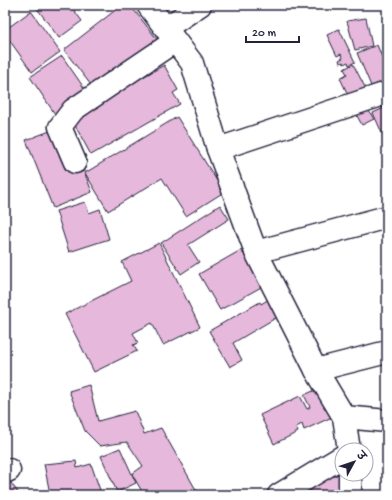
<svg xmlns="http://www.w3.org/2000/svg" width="392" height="500" font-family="'Gochi Hand','Playpen Sans Deva',sans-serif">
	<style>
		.building { fill: #e6b8db; stroke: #22223b }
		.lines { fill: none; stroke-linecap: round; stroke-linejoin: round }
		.minor-casing { stroke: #22223b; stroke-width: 25 }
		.minor { stroke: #fff; stroke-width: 22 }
	</style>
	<rect width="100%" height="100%" fill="#fff"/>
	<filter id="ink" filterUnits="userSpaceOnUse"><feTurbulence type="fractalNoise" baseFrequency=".025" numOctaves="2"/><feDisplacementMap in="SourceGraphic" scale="8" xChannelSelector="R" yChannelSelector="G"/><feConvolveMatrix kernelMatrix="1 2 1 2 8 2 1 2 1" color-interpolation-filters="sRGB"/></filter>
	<g filter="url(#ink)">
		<g class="building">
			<polygon points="38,5 70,5 82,21 59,38 36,7"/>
			<polygon points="122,5 130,5 164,48 91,85 64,50"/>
			<polygon points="31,11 60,52 32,72 5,34 5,30"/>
			<polygon points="366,18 372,46 355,50 347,21"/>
			<polygon points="339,29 355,62 349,65 348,62 344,64 343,62 340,63 339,60 343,58 341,54 337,56 327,35"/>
			<polygon points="377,45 387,69 387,80 371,86 357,53"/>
			<polygon points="62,56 89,95 57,117 30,77"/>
			<polygon points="353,64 366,89 349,97 340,78 347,74 344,69"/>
			<polygon points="164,65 178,90 173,93 180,104 91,155 71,118"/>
			<polygon points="367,108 374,119 362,125 356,114"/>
			<polygon points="384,108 387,116 387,144 373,113"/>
			<polygon points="177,117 224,192 186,216 162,178 108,211 85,173"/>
			<polygon points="66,125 92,192 53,208 26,140"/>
			<polygon points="85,202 89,213 100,209 109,239 69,252 56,211"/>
			<polygon points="220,205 229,219 188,245 199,262 181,274 161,243"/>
			<polygon points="159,243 200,327 163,345 152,323 133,333 138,343 133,345 137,351 94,372 65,314 131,281 122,262"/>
			<polygon points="241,250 250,264 254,262 263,286 220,310 199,274"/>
			<polygon points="274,296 284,313 233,343 242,360 230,367 209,331 260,302 261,304"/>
			<polygon points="89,385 98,421 135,411 144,434 161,428 199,495 144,495 132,474 143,466 127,442 100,446 85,431 69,391"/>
			<polygon points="318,389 332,417 304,430 302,424 296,427 298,432 274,444 260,415 300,396 307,409 310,407 304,395"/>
			<polygon points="120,448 136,483 117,492 101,456"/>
			<polygon points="76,461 77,468 91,464 101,493 85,495 52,495 50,494 44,464"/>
			<polygon points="341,473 349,490 338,495 296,495 295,492"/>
			<polygon points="5,475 20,495 5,495"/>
		</g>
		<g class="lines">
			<defs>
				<g id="minor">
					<polyline points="148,5 192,63 218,149 256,252 316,370 344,417 349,450"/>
					<polyline points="166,28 200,5"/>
					<polyline points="218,149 387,93"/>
					<polyline points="75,162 60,127 73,110 175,41"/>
					<polyline points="256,252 387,217"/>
					<polyline points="316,370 387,352"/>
					<polyline points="344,417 387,421"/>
					<polyline points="5,472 9,470"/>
					<polyline points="350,474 350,495"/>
					<polyline points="279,495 342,457"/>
				</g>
			</defs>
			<use href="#minor" class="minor-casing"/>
			<use href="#minor" class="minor"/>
		</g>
	</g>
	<rect width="392" height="500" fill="none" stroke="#fff" stroke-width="20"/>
	<rect x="10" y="10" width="372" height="480" fill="none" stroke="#22223b" stroke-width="1.5" filter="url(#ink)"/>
	<g transform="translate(354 462) rotate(50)"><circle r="19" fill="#ffffff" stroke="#a7a7b1"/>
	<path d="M0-3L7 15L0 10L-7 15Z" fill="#22223b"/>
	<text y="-6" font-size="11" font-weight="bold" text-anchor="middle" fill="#22223b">उ</text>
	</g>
	<path d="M246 36v6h53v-6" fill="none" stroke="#22223b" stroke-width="2"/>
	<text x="252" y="36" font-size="12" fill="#22223b" stroke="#ffffff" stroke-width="3" paint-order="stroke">20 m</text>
</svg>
